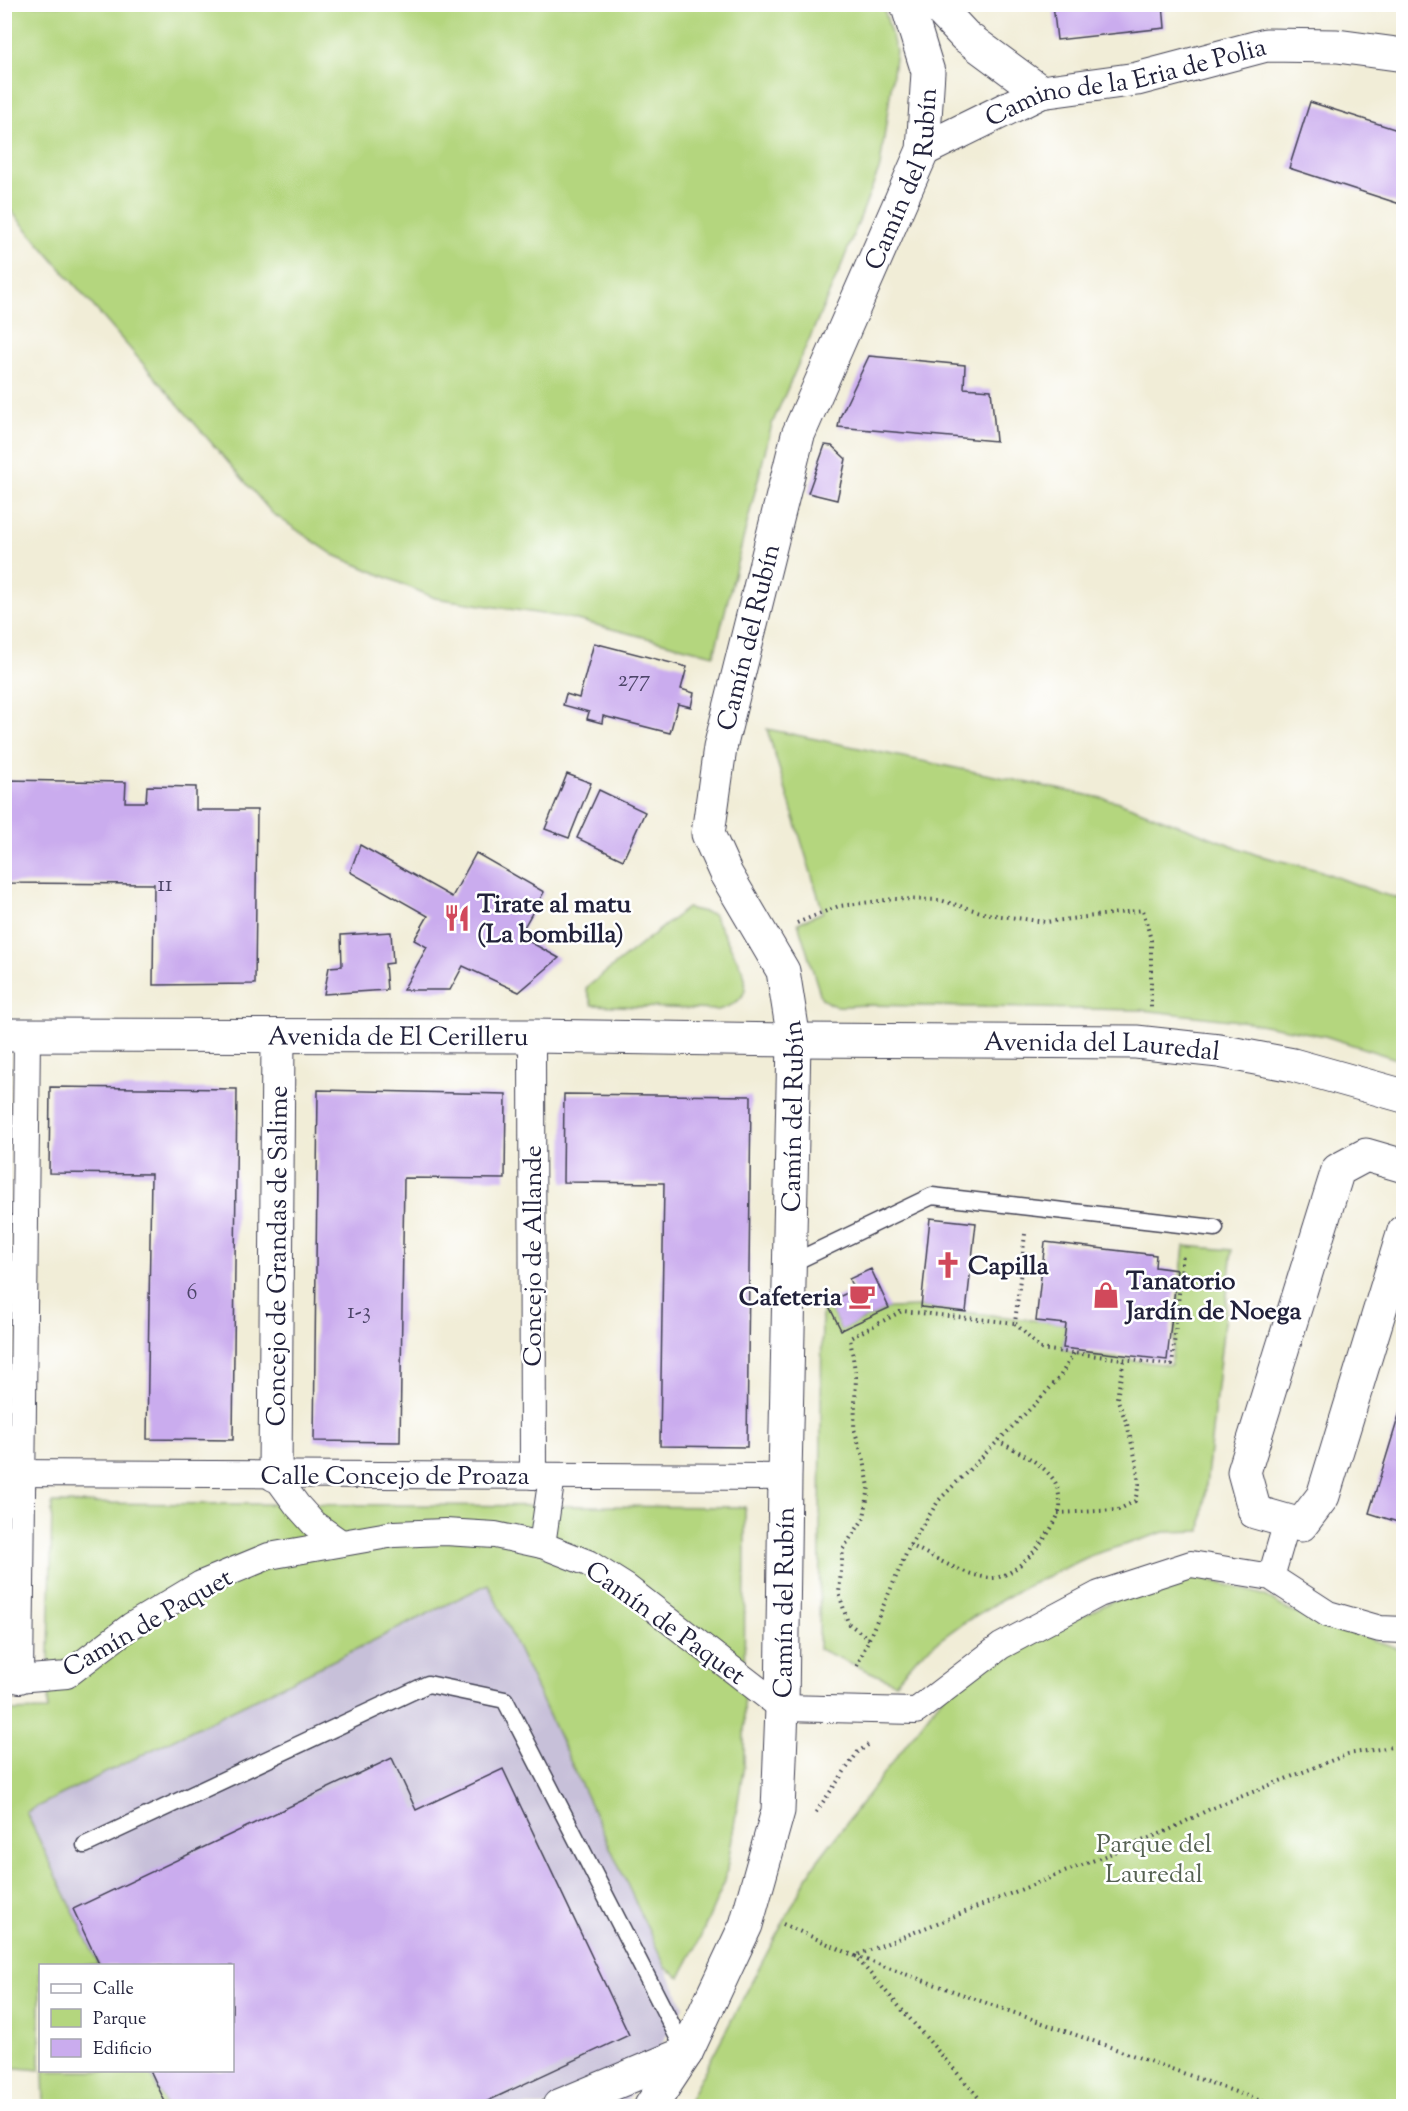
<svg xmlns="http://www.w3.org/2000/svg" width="1408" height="2111" font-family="'Sorts Mill Goudy',serif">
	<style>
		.industrial { fill: #c7c0d9 }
		.green { fill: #b4d67e; stroke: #6b7c5c; stroke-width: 1.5 }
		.building { fill: #caacee }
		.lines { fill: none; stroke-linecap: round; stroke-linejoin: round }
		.service-casing { stroke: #414052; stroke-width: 19 }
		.pedestrian-casing { stroke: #414052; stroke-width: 28 }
		.minor-casing { stroke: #414052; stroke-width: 35 }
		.path { stroke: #414052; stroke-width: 4; stroke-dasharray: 1.5 4.5; stroke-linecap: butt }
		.service { stroke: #fff; stroke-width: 16 }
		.pedestrian { stroke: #fff; stroke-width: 26 }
		.minor { stroke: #fff; stroke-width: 33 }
		.labels { text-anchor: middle; stroke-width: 5; stroke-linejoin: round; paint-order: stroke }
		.number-label { font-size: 22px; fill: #4c4468 }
		.street-label { font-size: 26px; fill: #22223b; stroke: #fff }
		.poi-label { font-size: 26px; font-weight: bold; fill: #22223b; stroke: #fff; text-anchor: start }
		.park-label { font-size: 26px; fill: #556152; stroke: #fff }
	</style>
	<rect width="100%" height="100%" fill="#fff"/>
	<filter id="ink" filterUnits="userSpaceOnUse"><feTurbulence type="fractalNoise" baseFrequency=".0167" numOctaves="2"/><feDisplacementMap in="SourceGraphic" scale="12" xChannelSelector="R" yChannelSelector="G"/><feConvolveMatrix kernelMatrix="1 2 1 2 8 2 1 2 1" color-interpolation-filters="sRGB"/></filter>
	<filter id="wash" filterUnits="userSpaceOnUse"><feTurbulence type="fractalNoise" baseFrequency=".008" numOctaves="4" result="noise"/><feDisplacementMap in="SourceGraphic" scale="24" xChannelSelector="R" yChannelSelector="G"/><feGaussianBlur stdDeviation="1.35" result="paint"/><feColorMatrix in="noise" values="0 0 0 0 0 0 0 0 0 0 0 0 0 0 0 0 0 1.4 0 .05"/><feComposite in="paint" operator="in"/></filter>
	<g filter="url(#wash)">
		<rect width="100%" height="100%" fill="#f1edd7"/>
		<polygon class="industrial" points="488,1583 684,2007 625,2104 621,2106 164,2106 147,2071 232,2070 232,1966 98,1965 26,1812"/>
		<g class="green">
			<polygon points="4,5 883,5 896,51 880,167 840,269 772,424 714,655 569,618 435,598 334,555 272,513 5,204"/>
			<path d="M767,729L1116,801L1257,855L1318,870L1382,894L1403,899V1061L1325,1036L1248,1022L1142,1010L863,1005C848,1006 832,1010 821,997L798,923L823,912Z"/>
			<path d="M687,908L713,914L743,971C751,995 739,1004 718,1010L592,1005L586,988Z"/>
			<polygon points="1184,1246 1232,1250 1201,1531 1165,1532 1092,1555 1019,1590 963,1623 919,1655 895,1683 819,1649 822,1303 827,1302 841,1330 889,1308 921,1307 1066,1324 1063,1348 1073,1353 1171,1365"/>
			<polygon points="52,1503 745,1507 744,1765 725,1881 697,1945 680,1977 666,1968 488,1584 26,1812 99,1965 40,1966 40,2070 5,2067 4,1711 48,1710"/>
			<polygon points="1174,1570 1263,1595 1290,1611 1403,1650 1403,2106 686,2106 812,1868 955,1680"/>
			<polygon points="43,2071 149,2071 166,2106 44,2106"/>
		</g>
		<g id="blocks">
			<g class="building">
				<polygon points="1053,4 1163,4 1165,28 1057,40"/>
				<polygon points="1310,102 1404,132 1404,193 1400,204 1289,168"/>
				<polygon points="869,356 965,365 964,388 991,390 996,441 838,427 840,417"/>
				<polygon points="825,445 832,446 846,459 837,500 808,493"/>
				<polygon points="594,643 687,667 681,689 694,693 691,707 678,704 670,733 603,716 602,723 587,719 589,712 563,705 566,694 579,698"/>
				<polygon points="567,774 591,783 569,838 545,829"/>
				<polygon points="4,780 126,782 125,802 146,802 147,786 196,787 196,810 257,810 255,984 153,985 154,884 4,883"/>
				<polygon points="599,790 645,812 623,860 577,838"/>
				<polygon points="360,845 452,897 476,853 544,892 519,936 559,958 519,992 463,966 450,990 403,990 427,947 414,940 428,916 350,872"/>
				<polygon points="391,932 393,963 385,964 387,990 324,994 329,967 342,966 341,935"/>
				<polygon points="50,1087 237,1089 233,1440 147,1439 151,1174 49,1173"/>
				<polygon points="318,1090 506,1094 505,1179 404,1178 400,1442 314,1441"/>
				<polygon points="564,1094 751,1096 747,1447 660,1446 664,1183 563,1182"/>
				<polygon points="930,1218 976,1223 966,1312 921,1307"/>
				<polygon points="1045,1242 1156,1255 1155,1267 1177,1270 1167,1360 1063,1348 1066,1324 1036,1321"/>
				<polygon points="871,1269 889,1308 841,1330 827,1302 854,1290 849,1279"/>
				<polygon points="1403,1402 1404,1402 1404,1524 1369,1513"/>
				<polygon points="392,1758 416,1810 503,1769 629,2035 477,2106 167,2106 150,2070 232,2070 232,1966 100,1966 73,1909"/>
			</g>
		</g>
	</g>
	<g filter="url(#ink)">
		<use href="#blocks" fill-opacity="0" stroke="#414052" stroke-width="1.5"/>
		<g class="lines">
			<defs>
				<g id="service">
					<polyline points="790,1264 932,1196 1215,1228"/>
					<polyline points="85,1845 428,1684 505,1700 686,2053"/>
				</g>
				<g id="pedestrian">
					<polyline points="532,1036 533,1476"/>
					<polyline points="4,1473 785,1477"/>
					<polyline points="275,1475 297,1505 314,1524 341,1543"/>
					<polyline points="542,1545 552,1476"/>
					<polyline points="1271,1577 1287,1522"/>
					<polyline points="4,1680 67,1675 131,1626 201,1584 269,1556 394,1534 445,1532 495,1535 542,1545 588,1563 626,1587 782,1708 916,1711 1001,1646 1099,1594 1191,1564 1271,1577 1328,1614 1380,1629 1404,1630"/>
					<polyline points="20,1680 27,1035"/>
				</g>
				<g id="minor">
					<polyline points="935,4 965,36 1041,92"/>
					<path id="s1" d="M923,150L1041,92L1137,79L1266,45L1337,46L1404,55"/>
					<path id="s2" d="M4,1035L532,1036L794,1040L1136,1042L1219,1051L1293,1065L1404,1096"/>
					<polyline points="1404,1166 1366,1155 1338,1170 1244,1472 1255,1512 1301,1525 1323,1496 1404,1231"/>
					<path id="s3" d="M275,1475L278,1036"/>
					<polyline points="559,2106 686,2053"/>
					<path id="s4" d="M651,2106L686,2053L746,1925L778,1811L782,1708L785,1477L794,1040L783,971L726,874L708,834L720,748L798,435L923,150L928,72L907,4"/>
				</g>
			</defs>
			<use href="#service" class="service-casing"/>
			<use href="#pedestrian" class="pedestrian-casing"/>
			<use href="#minor" class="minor-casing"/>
			<g class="path">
				<polyline points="797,923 839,906 894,899 940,900 987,914 1046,922 1143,910 1151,940 1151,1008"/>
				<polyline points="1025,1234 1015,1323 1040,1349 1172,1365 1183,1253"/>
				<polyline points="1058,1513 1118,1510 1135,1501 1139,1484 1136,1461 1127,1424 1117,1398 1124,1359"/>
				<path d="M910,1545C934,1557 964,1576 991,1578C1017,1579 1054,1532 1060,1509C1061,1503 1058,1487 1055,1482C1043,1463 1018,1451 999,1442"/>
				<polyline points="869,1639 848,1623 839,1593 843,1549 864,1518 869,1487 864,1460 854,1429 856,1377 850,1338 902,1311 1015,1323"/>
				<polyline points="857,1666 910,1545 939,1500 1039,1400 1059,1378 1074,1353"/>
				<polyline points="816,1812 858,1752 868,1745"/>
				<polyline points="783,1924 855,1956 986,2106"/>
				<polyline points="1275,2106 855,1956 1167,1831 1210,1809 1348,1754 1404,1745"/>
			</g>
			<use href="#service" class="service"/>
			<use href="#pedestrian" class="pedestrian"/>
			<use href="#minor" class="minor"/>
		</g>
	</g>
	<defs>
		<symbol id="restaurant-bare" viewBox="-9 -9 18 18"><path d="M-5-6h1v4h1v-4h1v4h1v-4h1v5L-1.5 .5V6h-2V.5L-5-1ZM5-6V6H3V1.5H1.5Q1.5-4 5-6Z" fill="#d1495b" stroke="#fff" stroke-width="2.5" paint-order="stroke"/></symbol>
		<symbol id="church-bare" viewBox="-9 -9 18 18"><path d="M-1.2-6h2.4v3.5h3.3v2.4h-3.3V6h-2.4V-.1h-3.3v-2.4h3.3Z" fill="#d1495b" stroke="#fff" stroke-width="2.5" paint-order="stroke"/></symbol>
		<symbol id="shop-bare" viewBox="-9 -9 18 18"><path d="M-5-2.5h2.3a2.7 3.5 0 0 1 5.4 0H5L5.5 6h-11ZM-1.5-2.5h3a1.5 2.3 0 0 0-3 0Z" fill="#d1495b" stroke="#fff" stroke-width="2.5" paint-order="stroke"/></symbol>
		<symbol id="cafe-bare" viewBox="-9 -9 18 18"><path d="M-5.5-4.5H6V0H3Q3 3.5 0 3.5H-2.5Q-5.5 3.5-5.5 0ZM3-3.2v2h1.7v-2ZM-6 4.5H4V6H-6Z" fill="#d1495b" stroke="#fff" stroke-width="2.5" paint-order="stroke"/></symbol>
	</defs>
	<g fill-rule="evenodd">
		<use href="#restaurant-bare" x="438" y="899" width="38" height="38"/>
		<use href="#church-bare" x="929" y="1246" width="38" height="38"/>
		<use href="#shop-bare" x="1087" y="1276" width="38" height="38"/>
		<use href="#cafe-bare" x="843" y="1277" width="38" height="38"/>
	</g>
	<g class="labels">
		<g class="number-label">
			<text x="634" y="686">277</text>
			<text x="165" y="891">11</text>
			<text x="192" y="1299">6</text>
			<text x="359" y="1318">1-3</text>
		</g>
		<g class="street-label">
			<text dy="9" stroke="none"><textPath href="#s1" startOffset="216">Camino de la Eria de Polia</textPath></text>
			<text dy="9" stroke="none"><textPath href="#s4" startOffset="2008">Camín del Rubín</textPath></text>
			<text dy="9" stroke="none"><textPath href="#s4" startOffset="1522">Camín del Rubín</textPath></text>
			<text dy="9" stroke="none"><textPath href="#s2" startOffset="394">Avenida de El Cerilleru</textPath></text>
			<text dy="9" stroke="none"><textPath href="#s2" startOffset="1098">Avenida del Lauredal</textPath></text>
			<text dy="9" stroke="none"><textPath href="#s4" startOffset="1018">Camín del Rubín</textPath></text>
			<text dy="9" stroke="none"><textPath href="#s3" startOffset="219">Concejo de Grandas de Salime</textPath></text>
			<text transform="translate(532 1256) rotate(-90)" y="9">Concejo de Allande</text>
			<text x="395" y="1484">Calle Concejo de Proaza</text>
			<text dy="9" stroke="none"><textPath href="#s4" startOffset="532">Camín del Rubín</textPath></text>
			<text transform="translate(147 1622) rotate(-30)" y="9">Camín de Paquet</text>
			<text transform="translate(666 1622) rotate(36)" y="9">Camín de Paquet</text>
		</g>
		<g class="poi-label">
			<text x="477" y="912">Tirate al matu<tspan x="477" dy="30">(La bombilla)</tspan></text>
			<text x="968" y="1274">Capilla</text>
			<text x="1126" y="1289">Tanatorio<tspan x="1126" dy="30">Jardín de Noega</tspan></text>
			<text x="842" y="1305" text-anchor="end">Cafeteria</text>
		</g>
		<g class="park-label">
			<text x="1154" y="1852">Parque del<tspan x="1154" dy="30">Lauredal</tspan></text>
		</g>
	</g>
	<rect width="1408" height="2111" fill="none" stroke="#fff" stroke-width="24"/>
	<rect x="39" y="1964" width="195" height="108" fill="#ffffff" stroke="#a7a7b1" stroke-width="1.5"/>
	<rect x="51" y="1984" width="30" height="9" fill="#ffffff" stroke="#a7a7b1" stroke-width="1.5"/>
	<text x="93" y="1994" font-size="18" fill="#22223b">Calle</text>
	<rect x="51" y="2009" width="30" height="18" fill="#b4d67e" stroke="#a7a7b1" stroke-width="1.5"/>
	<text x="93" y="2024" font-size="18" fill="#22223b">Parque</text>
	<rect x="51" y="2039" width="30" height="18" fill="#caacee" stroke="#a7a7b1" stroke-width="1.5"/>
	<text x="93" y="2054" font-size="18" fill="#22223b">Edificio</text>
</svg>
